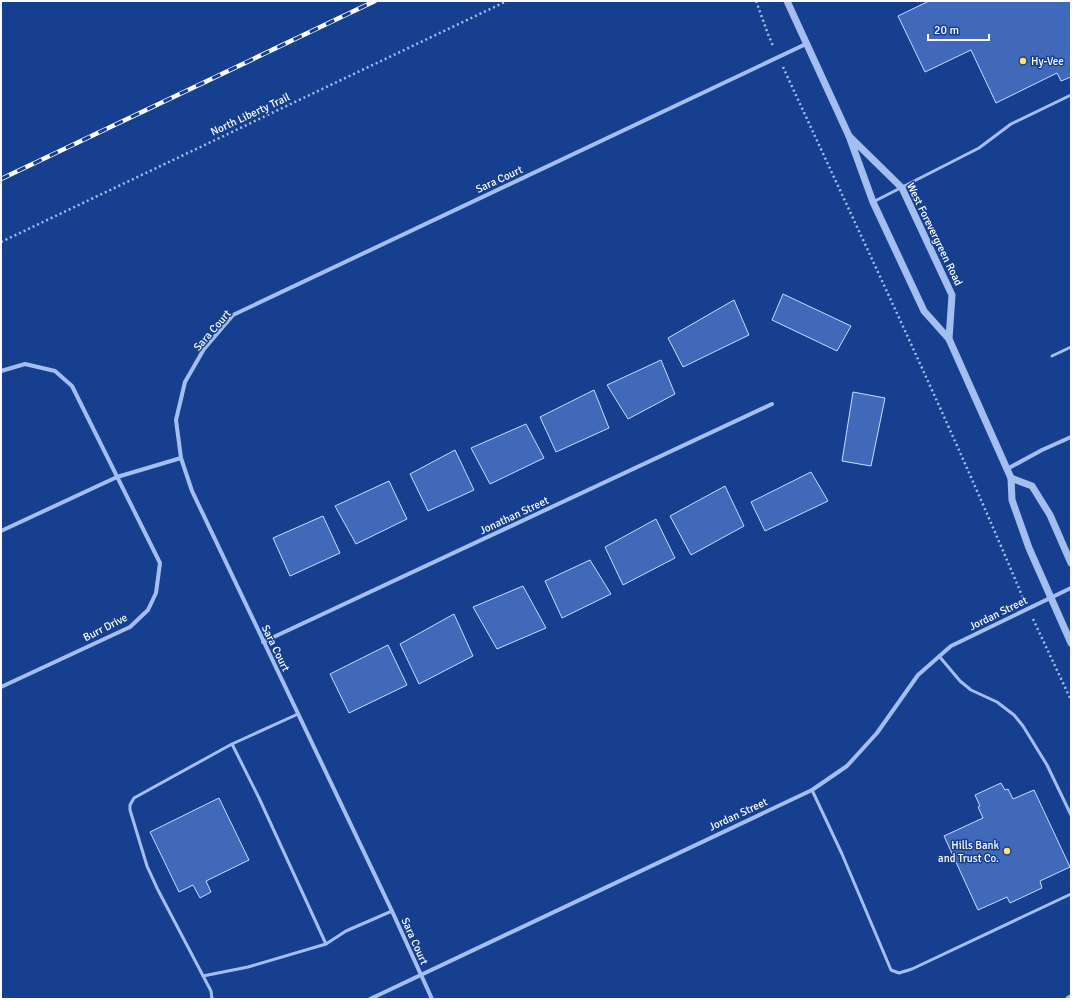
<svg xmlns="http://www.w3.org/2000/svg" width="1072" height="1000" font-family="Signika,sans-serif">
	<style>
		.building { fill: #4069b9; stroke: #cbdcfb }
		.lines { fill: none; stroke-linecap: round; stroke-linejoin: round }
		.path { stroke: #a5bef0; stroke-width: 2.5; stroke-dasharray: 2 3; stroke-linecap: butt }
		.service { stroke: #a5bef0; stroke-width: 3 }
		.minor { stroke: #a5bef0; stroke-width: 4 }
		.tertiary { stroke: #a5bef0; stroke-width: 7 }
		.rail-casing { stroke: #fff; stroke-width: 4.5 }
		.rail { stroke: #173f90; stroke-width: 3; stroke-dasharray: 9; stroke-linecap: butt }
		.poi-dot { fill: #ffe363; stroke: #173f90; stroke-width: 1.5 }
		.labels { text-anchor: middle; stroke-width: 3; stroke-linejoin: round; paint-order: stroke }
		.poi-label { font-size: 11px; fill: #fff; stroke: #173f90; text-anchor: start }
		.street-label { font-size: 11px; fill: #fff; stroke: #173f90 }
	</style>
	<rect width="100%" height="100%" fill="#173f90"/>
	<g class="building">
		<polygon points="929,1 1071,1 1071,77 1061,81 1057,73 996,103 971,50 925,72 898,16"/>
		<polygon points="783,294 851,326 837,351 772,320"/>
		<polygon points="734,300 749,335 683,367 668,338"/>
		<polygon points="661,360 675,394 628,419 607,385"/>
		<polygon points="594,390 609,428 556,452 540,417"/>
		<polygon points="853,392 885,398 871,466 842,461"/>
		<polygon points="526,424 544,458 490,484 471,448"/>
		<polygon points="455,450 474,490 428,511 410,474"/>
		<polygon points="811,472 828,501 765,531 751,502"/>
		<polygon points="389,481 407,519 356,544 335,506"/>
		<polygon points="725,486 744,526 691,555 670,516"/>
		<polygon points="323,516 340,553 290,576 273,538"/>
		<polygon points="656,519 675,558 623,585 605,547"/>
		<polygon points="590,560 611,594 562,618 545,581"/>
		<polygon points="523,586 546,628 497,649 473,607"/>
		<polygon points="454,614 473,656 419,684 400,644"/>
		<polygon points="388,645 407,685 349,713 330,674"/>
		<polygon points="1001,783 1005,790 1008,789 1013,799 1034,790 1070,867 1040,881 1042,888 1010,903 1007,897 978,910 944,836 983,818 978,807 980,806 975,795"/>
		<polygon points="219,798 249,860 206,881 211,892 200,898 193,885 179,892 150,832"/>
	</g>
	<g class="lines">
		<g class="path">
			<polyline points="756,1 768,34 773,46"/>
			<path d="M783,67C864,243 948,419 1023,598"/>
			<polyline points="1,242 507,1"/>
			<polyline points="1033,619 1071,700"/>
		</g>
		<g class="service">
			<polyline points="873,202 979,148 1011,124 1071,95"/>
			<polyline points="1052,356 1071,347"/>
			<polyline points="939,656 960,681 971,690 997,702 1014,715 1023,726 1047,765 1071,815"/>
			<polyline points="232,744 259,798 326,944"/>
			<polyline points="812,790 842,854 891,970 899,973 912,969 1071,894"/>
			<polyline points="203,976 248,967 326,944 346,931 392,911"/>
			<polyline points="212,999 211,991 158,890 147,866 130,810 130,805 134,798 232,744 298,714"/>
		</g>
		<g class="minor">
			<polyline points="1,371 25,364 55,371 72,386 160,563 156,593 148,610 130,627 1,687"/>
			<polyline points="1007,469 1042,450 1071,437"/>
			<polyline points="1,531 117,477 181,458"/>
			<polyline points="263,642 772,404"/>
			<polyline points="370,999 812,790 847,766 877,733 918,675 951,646 1071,588"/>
			<polyline points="432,999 392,911 192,491 181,458 176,420 185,382 204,349 233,315 806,44"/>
		</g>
		<g class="tertiary">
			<polyline points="787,1 849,136"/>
			<polygon points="849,136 902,188 952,295 949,339 924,311 873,202"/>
			<polyline points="949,339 1011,478"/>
			<polyline points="1071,563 1050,515 1032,486 1011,478 1012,500 1029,548 1071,643"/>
			<polyline points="1069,999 1071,998"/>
		</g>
		<defs>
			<polyline id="rail" points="1,179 375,1"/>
		</defs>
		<use href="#rail" class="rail-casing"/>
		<use href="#rail" class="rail"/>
	</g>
	<g class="poi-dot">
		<circle cx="1023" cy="61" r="4"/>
		<circle cx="1007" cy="851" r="4"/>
	</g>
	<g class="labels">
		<g class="poi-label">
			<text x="1031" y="65">Hy-Vee</text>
			<text x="999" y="849" text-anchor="end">Hills Bank<tspan x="999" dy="13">and Trust Co.</tspan></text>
		</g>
		<g class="street-label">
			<text transform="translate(250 114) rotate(-25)" y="4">North Liberty Trail</text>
			<text transform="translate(499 179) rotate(-25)" y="4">Sara Court</text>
			<text transform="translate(935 234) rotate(64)" y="4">West Forevergreen Road</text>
			<text transform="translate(212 330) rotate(-49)" y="4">Sara Court</text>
			<text transform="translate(514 515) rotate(-25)" y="4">Jonathan Street</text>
			<text transform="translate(998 613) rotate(-26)" y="4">Jordan Street</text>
			<text transform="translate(105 627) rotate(-27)" y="4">Burr Drive</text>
			<text transform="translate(276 648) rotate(64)" y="4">Sara Court</text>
			<text transform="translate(738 814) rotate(-25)" y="4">Jordan Street</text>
			<text transform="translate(415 941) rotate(66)" y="4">Sara Court</text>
		</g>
	</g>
	<rect width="1072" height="1000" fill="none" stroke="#ffffff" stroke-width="4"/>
	<path d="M928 34v6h61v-6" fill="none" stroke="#ffffff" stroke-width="2"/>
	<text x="934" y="34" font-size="12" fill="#ffffff" stroke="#173f90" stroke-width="3" paint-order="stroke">20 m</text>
</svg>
